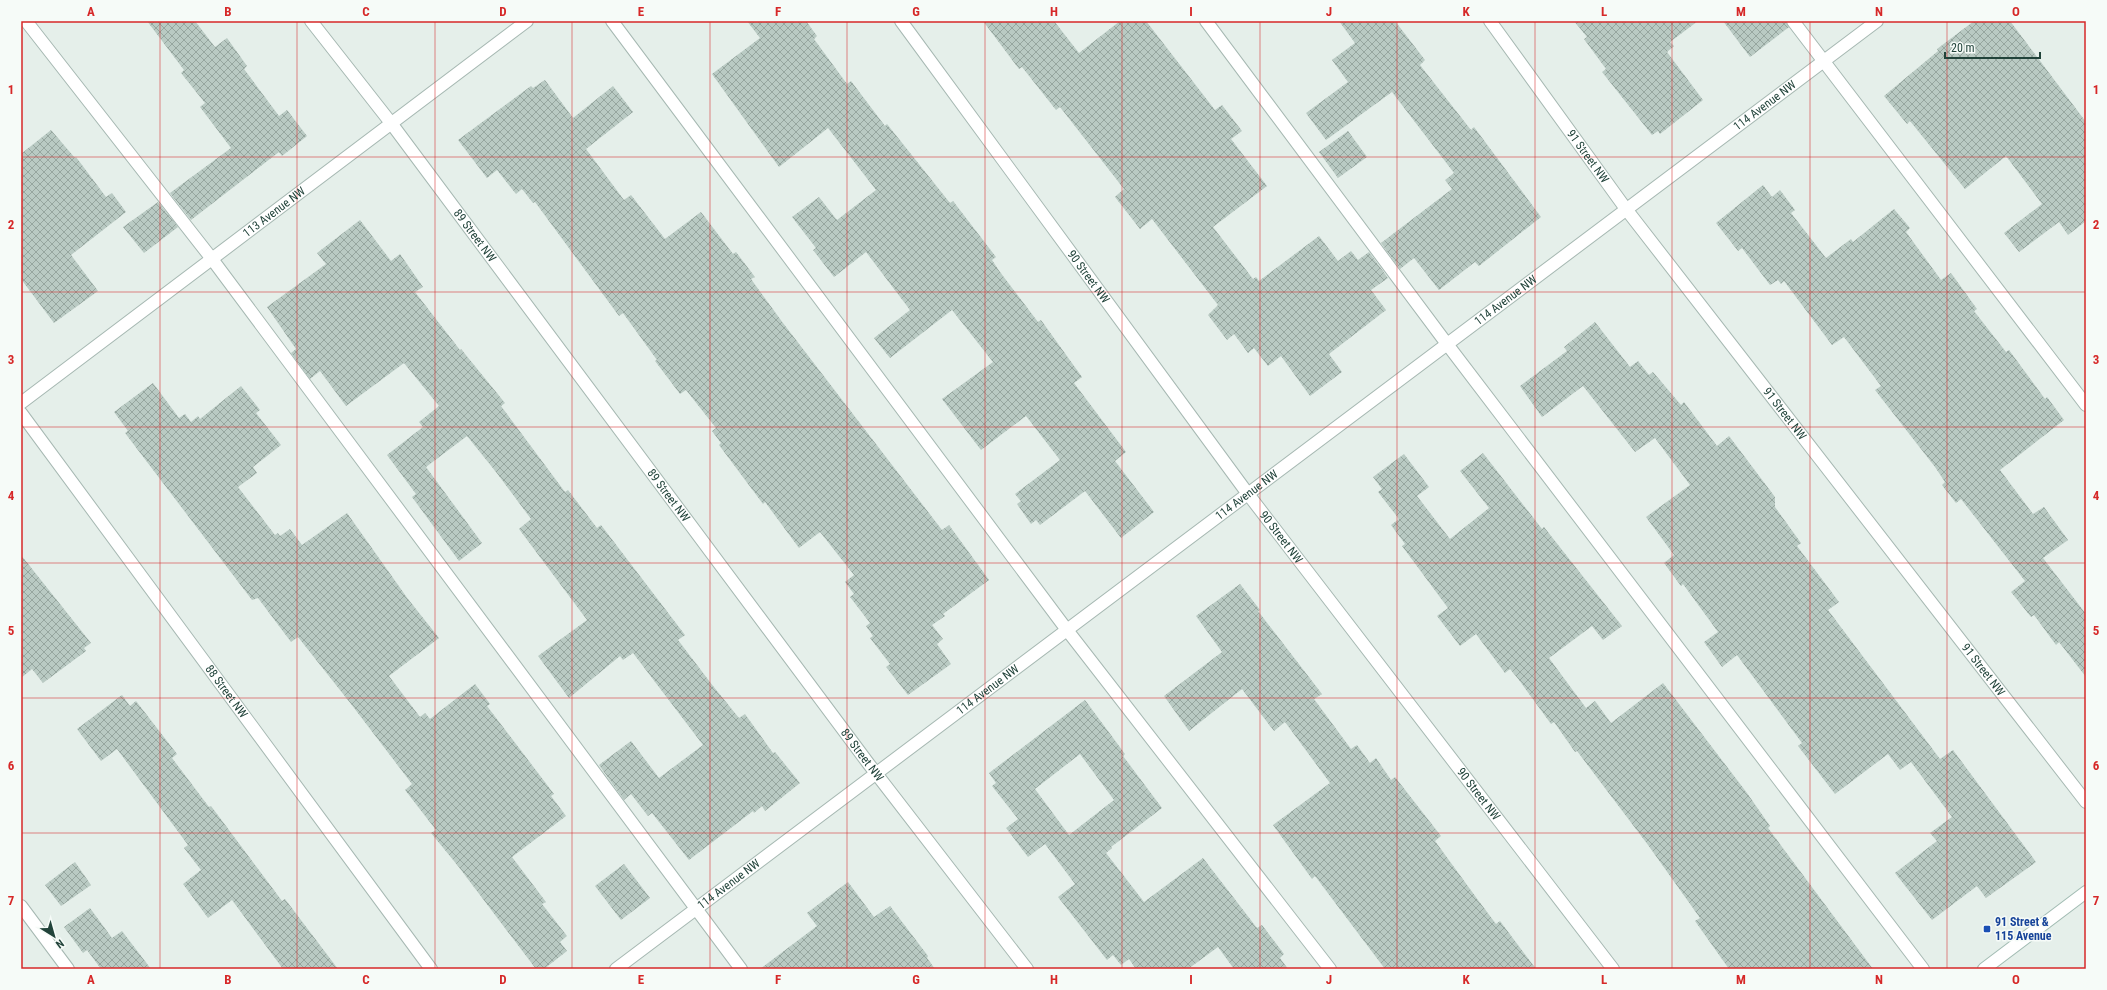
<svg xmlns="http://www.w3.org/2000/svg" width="2107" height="990" font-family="'Roboto Condensed',sans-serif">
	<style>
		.building { fill: url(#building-cross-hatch); fill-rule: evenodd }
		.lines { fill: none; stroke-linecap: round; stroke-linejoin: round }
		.lane-casing { stroke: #a6b8b2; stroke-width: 14 }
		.street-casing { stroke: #a6b8b2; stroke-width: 14 }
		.secondary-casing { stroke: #a2bcb3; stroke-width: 14 }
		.lane { stroke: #fff; stroke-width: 12 }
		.street { stroke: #fff; stroke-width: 12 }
		.secondary { stroke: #fff; stroke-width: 12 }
		.grid { fill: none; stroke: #d62828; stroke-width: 1; stroke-opacity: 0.55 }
		.transit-dot { fill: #1a4fb4; stroke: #f6fbf8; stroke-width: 1.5 }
		.labels { text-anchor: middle; stroke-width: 3; stroke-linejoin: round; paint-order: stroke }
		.street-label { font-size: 12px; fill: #21433a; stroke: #f6fbf8 }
		.transit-label { font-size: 12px; font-weight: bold; fill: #164399; stroke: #f6fbf8; text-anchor: start }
		.neatline { fill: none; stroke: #d62828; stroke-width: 1.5 }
		.grid-label { font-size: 13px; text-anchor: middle; font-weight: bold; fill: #d62828 }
	</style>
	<defs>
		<pattern id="building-cross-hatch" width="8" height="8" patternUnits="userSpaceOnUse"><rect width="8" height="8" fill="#b9cac3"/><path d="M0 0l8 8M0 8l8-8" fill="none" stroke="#96a69f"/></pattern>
	</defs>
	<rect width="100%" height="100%" fill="#e5efea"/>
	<g class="building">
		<polygon points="147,21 195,21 215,47 227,38 247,66 244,69 279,116 287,110 307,136 282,156 279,152 191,220 170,193 231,148 200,107 205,103 181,73 184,70"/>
		<polygon points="747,21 806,21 817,36 814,39 847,84 851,81 885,126 887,124 950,203 953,201 996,257 992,260 1000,272 1038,322 1041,320 1082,377 1074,383 1126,452 1115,461 1154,512 1121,538 1085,491 1040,525 1036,520 1031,524 1017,504 1021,501 1015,494 1060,460 1026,416 981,450 942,399 993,362 952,310 890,358 874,338 910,310 866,252 834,277 813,250 816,248 792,217 819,197 837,220 876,190 828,128 779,167 712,74 760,38"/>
		<polygon points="983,21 1054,21 1079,53 1120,21 1146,21 1215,110 1222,105 1242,131 1231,139 1267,186 1213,227 1253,279 1256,277 1259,281 1319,236 1338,261 1351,251 1358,260 1369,252 1388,278 1371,290 1386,310 1329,354 1342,372 1310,396 1281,356 1268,366 1254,348 1248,353 1234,334 1227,340 1208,315 1218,305 1152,219 1140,229 1115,197 1124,189 1060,107 1056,110 1022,67 1019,69"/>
		<polygon points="1339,21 1395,21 1425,60 1420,65 1471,130 1474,127 1541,217 1479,266 1475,262 1439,290 1414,258 1400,269 1381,243 1452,189 1445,180 1454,173 1392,92 1326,140 1306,113 1348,82 1332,60 1355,43"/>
		<polygon points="1574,21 1698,21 1670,42 1674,46 1667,52 1703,100 1660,134 1658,131 1652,135 1602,72 1606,69 1584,39 1587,37"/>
		<polygon points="1723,21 1786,21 1789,27 1750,57"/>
		<polygon points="1974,21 2010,21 2086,122 2086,221 2068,235 2059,222 2019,252 2004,233 2042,204 2006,156 1965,189 1910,121 1907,124 1884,96 1938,51 1937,49"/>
		<polygon points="545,80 573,118 613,86 633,112 586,149 624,200 631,195 665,239 701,212 733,254 736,252 755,277 751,279 783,323 942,530 949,525 989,580 943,614 945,616 932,625 943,639 937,644 951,664 908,695 886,667 890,664 870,638 873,636 866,626 870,623 850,597 854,594 845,582 854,575 820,532 799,548 765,502 763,504 719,445 721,443 712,431 716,428 686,390 680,394 655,361 657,360 623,313 619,316 535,202 533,203 522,189 516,194 497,170 487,178 458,140 531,86 533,88"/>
		<polygon points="51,130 75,158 76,157 106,197 112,193 126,212 71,255 98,291 54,323 21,279 21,154"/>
		<polygon points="1348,131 1367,157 1338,178 1319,152"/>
		<polygon points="1763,185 1772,197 1780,190 1795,210 1791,213 1826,258 1851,239 1853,242 1894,209 1910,228 1906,232 1941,280 1951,273 1977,309 1974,311 2006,352 2009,350 2045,399 2047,397 2064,420 2000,470 2033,514 2044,507 2068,540 2043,558 2086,614 2086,677 2059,642 2056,645 2034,615 2031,617 2011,592 2025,581 1961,499 1956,503 1942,485 1945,482 1935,467 1875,390 1881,386 1844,337 1832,345 1784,281 1781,284 1778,280 1770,285 1742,248 1738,251 1716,223"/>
		<polygon points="158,202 178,227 144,253 123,227"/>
		<polygon points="360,220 391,261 400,254 423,287 415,292 460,350 461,349 505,403 501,406 565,492 568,490 597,528 601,525 685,635 678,640 713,686 739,718 745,714 773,753 775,752 800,783 765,811 762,806 754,813 753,811 689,860 652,813 648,816 631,794 624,800 599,765 631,741 659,778 703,745 633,653 623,660 620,656 569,698 538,656 587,620 519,529 531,519 496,472 467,436 426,467 482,543 459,561 412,497 416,494 387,455 423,427 419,422 439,406 404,363 346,406 320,371 310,379 291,353 296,349 267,307 326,264 317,253"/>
		<polygon points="1595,322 1630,367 1638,361 1649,375 1653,372 1681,405 1684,402 1717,446 1729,436 1775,497 1775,507 1801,543 1797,546 1839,602 1828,610 1940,759 1953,750 2036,862 1986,898 1977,886 1932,920 1895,873 1937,841 1930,833 1952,817 1911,762 1900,770 1888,754 1835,794 1798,746 1802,743 1737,655 1722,667 1704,642 1718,632 1683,584 1681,586 1664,563 1674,555 1646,517 1690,485 1655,438 1635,452 1583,386 1542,417 1520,386 1567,351 1564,347"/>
		<polygon points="153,383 179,418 185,414 191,422 198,416 200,419 241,386 260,410 256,413 281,445 253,467 257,473 238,487 275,535 278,533 280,536 290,529 302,545 347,513 408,599 439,638 389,676 420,717 425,713 430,719 475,684 490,704 487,706 554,794 551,796 566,816 512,857 546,902 542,904 567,936 560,942 567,951 544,969 536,969 458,866 431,833 436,830 405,790 412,784 351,704 298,637 291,642 258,598 252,600 125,433 128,431 114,412"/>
		<polygon points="1483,453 1542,529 1544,527 1622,626 1603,640 1592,626 1549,658 1586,708 1595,701 1611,723 1663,683 1747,793 1770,826 1768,828 1873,969 1729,969 1695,921 1700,918 1648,845 1577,751 1575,752 1554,722 1551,724 1519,680 1510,669 1505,673 1476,634 1460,646 1437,616 1448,608 1402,546 1405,544 1391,525 1399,519 1378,492 1382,489 1373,477 1404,454 1429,487 1417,496 1450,539 1489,508 1460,471"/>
		<polygon points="21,555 91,643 84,648 86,651 43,683 32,669 21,678"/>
		<polygon points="1240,584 1260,610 1258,611 1322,694 1314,699 1351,749 1357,745 1370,763 1376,758 1391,780 1395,777 1441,836 1435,841 1478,900 1496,924 1500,921 1536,969 1385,969 1315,876 1312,879 1273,825 1330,783 1285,722 1274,731 1242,689 1189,731 1164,696 1222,652 1196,616"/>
		<polygon points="122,695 130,706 136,701 177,754 172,758 209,807 211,806 223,822 282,901 285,899 338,969 283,969 232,900 208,918 183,884 201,870 184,848 188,845 117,749 101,761 77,729"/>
		<path d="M1085,700L1125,754L1123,756L1162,808L1111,847L1112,848L1106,853L1144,902L1203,858L1257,928L1262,925L1284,954L1280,958L1288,969H1234L1218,947L1188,969H1136L1129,959L1121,965L1113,955L1107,960L1058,897L1075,884L1045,844L1028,857L1006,828L1018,819L992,786L996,783L989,773ZM1080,754L1114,800L1069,835L1035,789Z"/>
		<polygon points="75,862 91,885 61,906 45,885"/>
		<polygon points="624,864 650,898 621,920 595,886"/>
		<polygon points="848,882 874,917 890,906 928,956 927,958 935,969 760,969 817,926 807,913"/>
		<polygon points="90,908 112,938 122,931 151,969 101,969 87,950 83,953 64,927"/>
	</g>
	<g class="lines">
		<defs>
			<g id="lane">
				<polyline points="26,21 212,259 741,969"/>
				<polyline points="612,21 1067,630 1330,969"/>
				<polyline points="1206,21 1447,344 1923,969"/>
				<polyline points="1793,21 2086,405"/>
				<polyline points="21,906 68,969"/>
			</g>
			<g id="street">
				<path id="s1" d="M311,21L391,123L868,763L1027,969"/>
				<path id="s2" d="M901,21L1248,494L1613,969"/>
				<path id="s3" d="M1490,21L1626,209L2086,802"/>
				<path id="s4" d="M21,403L527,21"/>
				<path id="s5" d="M21,413L431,969"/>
				<path id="s6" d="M616,969L1877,21"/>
			</g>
			<polyline id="secondary" points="1984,969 2086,892"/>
		</defs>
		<use href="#lane" class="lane-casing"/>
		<use href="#street" class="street-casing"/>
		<use href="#secondary" class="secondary-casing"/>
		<use href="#lane" class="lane"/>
		<use href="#street" class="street"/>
		<use href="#secondary" class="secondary"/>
	</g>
	<path class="grid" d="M160,21V969M297,21V969M435,21V969M572,21V969M710,21V969M847,21V969M985,21V969M1122,21V969M1260,21V969M1397,21V969M1535,21V969M1672,21V969M1810,21V969M1947,21V969M21,157H2086M21,292H2086M21,427H2086M21,563H2086M21,698H2086M21,833H2086"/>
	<rect class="transit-dot" x="1983" y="925" width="8" height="8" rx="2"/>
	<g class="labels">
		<g class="street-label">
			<text dy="4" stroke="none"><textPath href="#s6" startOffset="1437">114 Avenue NW</textPath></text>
			<text dy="4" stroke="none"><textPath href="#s3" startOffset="167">91 Street NW</textPath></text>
			<text dy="4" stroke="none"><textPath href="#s4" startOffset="317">113 Avenue NW</textPath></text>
			<text dy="4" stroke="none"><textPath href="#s1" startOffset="270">89 Street NW</textPath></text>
			<text dy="4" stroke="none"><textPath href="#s2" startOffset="317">90 Street NW</textPath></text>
			<text dy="4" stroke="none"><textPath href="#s6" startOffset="1113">114 Avenue NW</textPath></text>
			<text dy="4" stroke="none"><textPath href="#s3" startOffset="491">91 Street NW</textPath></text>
			<text dy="4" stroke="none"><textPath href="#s1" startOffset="594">89 Street NW</textPath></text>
			<text dy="4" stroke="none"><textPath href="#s6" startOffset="789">114 Avenue NW</textPath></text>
			<text dy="4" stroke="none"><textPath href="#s2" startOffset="641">90 Street NW</textPath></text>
			<text dy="4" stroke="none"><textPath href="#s3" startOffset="815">91 Street NW</textPath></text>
			<text dy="4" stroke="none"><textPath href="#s6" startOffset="465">114 Avenue NW</textPath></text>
			<text dy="4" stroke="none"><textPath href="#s5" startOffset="346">88 Street NW</textPath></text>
			<text dy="4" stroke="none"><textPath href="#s1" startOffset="918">89 Street NW</textPath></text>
			<text dy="4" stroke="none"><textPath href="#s2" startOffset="965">90 Street NW</textPath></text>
			<text dy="4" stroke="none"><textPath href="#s6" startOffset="141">114 Avenue NW</textPath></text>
		</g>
		<g class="transit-label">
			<text x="1995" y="926">91 Street &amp;<tspan x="1995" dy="14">115 Avenue</tspan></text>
		</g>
	</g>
	<rect width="2107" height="990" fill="none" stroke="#f6fbf8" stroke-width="44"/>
	<g transform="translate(54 936) rotate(143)" stroke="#f6fbf8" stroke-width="3" paint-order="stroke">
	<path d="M0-3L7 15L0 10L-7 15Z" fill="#21433a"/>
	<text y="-6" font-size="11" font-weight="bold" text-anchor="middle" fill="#21433a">N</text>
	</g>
	<path d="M1945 52v6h95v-6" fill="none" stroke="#21433a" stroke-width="2"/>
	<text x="1951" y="52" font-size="12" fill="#21433a" stroke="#f6fbf8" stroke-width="3" paint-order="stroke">20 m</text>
	<rect x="22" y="22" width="2063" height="946" class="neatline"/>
	<g class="grid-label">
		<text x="91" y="16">A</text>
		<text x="228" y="16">B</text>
		<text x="366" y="16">C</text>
		<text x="503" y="16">D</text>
		<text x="641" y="16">E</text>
		<text x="778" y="16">F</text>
		<text x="916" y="16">G</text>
		<text x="1054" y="16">H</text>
		<text x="1191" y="16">I</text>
		<text x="1329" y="16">J</text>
		<text x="1466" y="16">K</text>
		<text x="1604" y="16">L</text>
		<text x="1741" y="16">M</text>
		<text x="1879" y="16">N</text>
		<text x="2016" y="16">O</text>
		<text x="11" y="94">1</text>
		<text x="2096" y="94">1</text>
		<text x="11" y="229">2</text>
		<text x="2096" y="229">2</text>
		<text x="11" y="364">3</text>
		<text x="2096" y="364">3</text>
		<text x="11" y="500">4</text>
		<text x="2096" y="500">4</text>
		<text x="11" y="635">5</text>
		<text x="2096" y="635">5</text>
		<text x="11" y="770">6</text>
		<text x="2096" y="770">6</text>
		<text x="11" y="905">7</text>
		<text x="2096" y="905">7</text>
		<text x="91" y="984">A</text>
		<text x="228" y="984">B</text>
		<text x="366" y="984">C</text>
		<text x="503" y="984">D</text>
		<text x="641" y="984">E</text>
		<text x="778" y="984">F</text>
		<text x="916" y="984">G</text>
		<text x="1054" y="984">H</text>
		<text x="1191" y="984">I</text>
		<text x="1329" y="984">J</text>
		<text x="1466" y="984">K</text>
		<text x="1604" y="984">L</text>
		<text x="1741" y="984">M</text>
		<text x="1879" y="984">N</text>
		<text x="2016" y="984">O</text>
	</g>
</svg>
